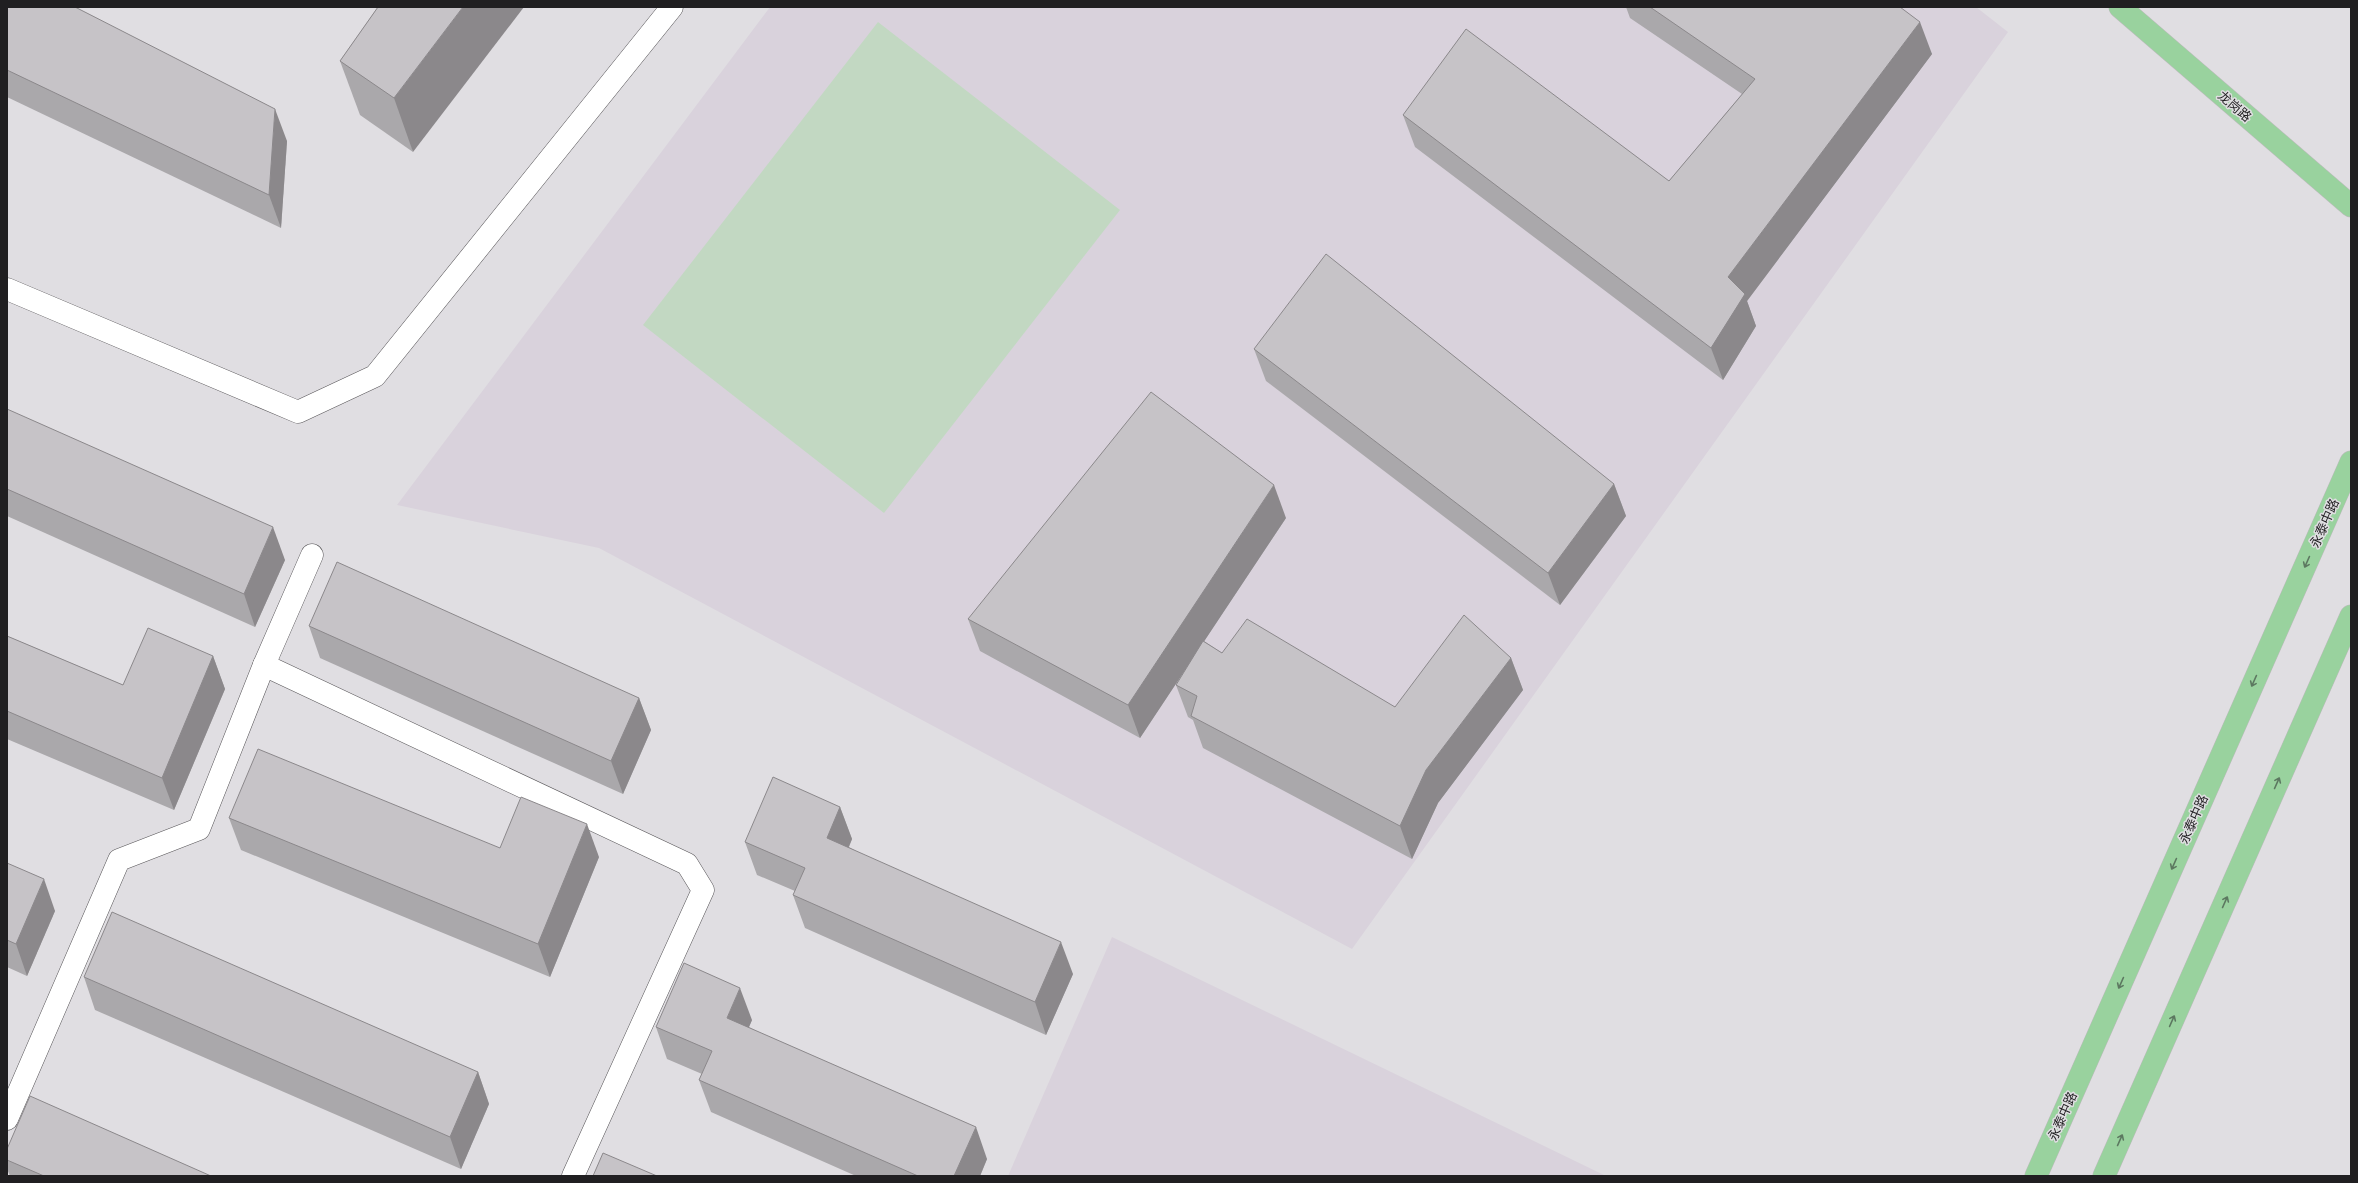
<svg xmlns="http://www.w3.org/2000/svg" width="2358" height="1183" font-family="Ubuntu,'Noto Sans SC',sans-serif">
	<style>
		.built { fill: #d9d2dc }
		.green { fill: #c2d8c2 }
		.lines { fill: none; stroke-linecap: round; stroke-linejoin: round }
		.minor-casing { stroke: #585659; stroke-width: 23 }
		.major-casing { stroke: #bcbcbc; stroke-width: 23 }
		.minor { stroke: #fff; stroke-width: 22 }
		.major { stroke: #99d29e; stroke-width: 22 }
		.wall { fill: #aaa8ab }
		.shaded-wall { fill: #8b888b }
		.building { fill: #c6c3c7; stroke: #8b888b }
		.oneway { stroke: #5c7860 }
		.labels { text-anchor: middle; stroke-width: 3; stroke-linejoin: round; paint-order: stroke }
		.street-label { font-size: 13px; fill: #201f21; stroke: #e0dee2 }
	</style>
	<rect width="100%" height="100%" fill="#e0dee2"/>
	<g class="built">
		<polygon points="770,7 1976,7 2008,32 1352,949 599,548 397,505"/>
		<polygon points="1112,937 1606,1176 1008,1176"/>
	</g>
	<polygon class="green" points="878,22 1120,210 884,513 643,325"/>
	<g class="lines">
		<defs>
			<g id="minor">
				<polyline points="7,289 298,412 375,376 672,7"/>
				<polyline points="264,665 687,864 703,890 573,1176"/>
				<polyline points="7,1119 119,860 199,829 264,665 312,555"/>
			</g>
			<g id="major">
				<polyline points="2120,7 2351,206"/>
				<polyline points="2036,1176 2351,462"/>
				<polyline points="2104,1176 2351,616"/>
			</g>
		</defs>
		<use href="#minor" class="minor-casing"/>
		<use href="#major" class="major-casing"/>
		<use href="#minor" class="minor"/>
		<use href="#major" class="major"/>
	</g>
	<g class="wall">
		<polygon points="7,7 287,141 281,228 7,97"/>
		<polygon points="378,7 413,152 360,115 340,61"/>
		<polygon points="1626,7 1900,7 1932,54 1747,301 1756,326 1723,380 1415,147 1403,115 1669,181 1742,94 1630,18"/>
		<polygon points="1254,349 1614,484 1626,516 1560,605 1266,381"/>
		<polygon points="7,409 285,560 255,627 7,516"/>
		<polygon points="1286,518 1204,641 1222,653 1395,707 1511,658 1523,690 1438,803 1412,859 1203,748 1193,720 1188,717 1176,685 1191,661 1140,738 980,651 968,619"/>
		<polygon points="309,626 639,698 651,730 623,794 320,658"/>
		<polygon points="7,636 123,685 213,656 225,689 174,810 7,739"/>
		<polygon points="840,807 852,839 849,847 1073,974 1046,1035 805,928 793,895 795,891 757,875 745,842"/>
		<polygon points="229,818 500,848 599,857 550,977 241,850"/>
		<polygon points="7,863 55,911 27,976 7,967"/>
		<polygon points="84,977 478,1072 489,1104 461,1169 95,1010"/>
		<polygon points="752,1020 749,1027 987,1159 980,1176 856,1176 711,1112 699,1080 702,1074 667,1059 656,1027"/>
		<polygon points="7,1149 211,1176 10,1176 7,1169"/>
	</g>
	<g class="shaded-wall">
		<polygon points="463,7 524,7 413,152 394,98"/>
		<polygon points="1920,22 1932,54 1747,301 1756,326 1723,380 1711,348 1728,277"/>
		<polygon points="275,109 287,141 281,228 269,195"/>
		<polygon points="1614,484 1626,516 1560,605 1548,573"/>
		<polygon points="1274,485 1286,518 1140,738 1128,705"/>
		<polygon points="273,527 285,560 255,627 244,594"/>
		<polygon points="213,656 225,689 174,810 162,778"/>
		<polygon points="1511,658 1523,690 1438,803 1412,859 1400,826 1426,770"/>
		<polygon points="639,698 651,730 623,794 611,761"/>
		<polygon points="840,807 852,839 839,870 827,838"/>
		<polygon points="587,824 599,857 550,977 538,944"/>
		<polygon points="44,879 55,911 27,976 16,944"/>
		<polygon points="1061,942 1073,974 1046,1035 1035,1002"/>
		<polygon points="740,988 752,1020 739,1050 727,1018"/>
		<polygon points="478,1072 489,1104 461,1169 450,1137"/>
		<polygon points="976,1127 987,1159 980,1176 954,1176"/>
	</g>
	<g class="building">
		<polygon points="7,7 75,7 275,109 269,195 7,70"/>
		<polygon points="378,7 463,7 394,98 340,61"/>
		<polygon points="1650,7 1900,7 1920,22 1728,277 1745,294 1711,348 1403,115 1466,29 1669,181 1755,79"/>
		<polygon points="1326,254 1614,484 1548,573 1254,349"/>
		<polygon points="1151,392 1274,485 1128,705 968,619"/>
		<polygon points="7,409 273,527 244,594 7,489"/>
		<polygon points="337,562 639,698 611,761 309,626"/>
		<polygon points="1464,615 1511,658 1426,770 1400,826 1191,716 1197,696 1176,685 1203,641 1222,653 1247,619 1395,707"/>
		<polygon points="148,628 213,656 162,778 7,711 7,636 123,685"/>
		<polygon points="258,749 500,848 521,797 587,824 538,944 229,818"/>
		<polygon points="773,777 840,807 827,838 1061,942 1035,1002 793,895 805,868 745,842"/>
		<polygon points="7,863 44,879 16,944 7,940"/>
		<polygon points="112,912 478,1072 450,1137 84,977"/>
		<polygon points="684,963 740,988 727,1018 976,1127 954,1176 918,1176 699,1080 712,1051 656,1027"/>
		<polygon points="30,1096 211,1176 44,1176 7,1160 7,1149"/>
		<polygon points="603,1153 657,1176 593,1176"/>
	</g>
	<defs><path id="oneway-shaft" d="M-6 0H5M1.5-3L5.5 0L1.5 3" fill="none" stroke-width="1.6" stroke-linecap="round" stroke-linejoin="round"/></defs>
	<g class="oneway">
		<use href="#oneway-shaft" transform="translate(2307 562) rotate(114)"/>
		<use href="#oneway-shaft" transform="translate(2254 681) rotate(114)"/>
		<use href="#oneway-shaft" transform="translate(2277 783) rotate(-66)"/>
		<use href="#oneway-shaft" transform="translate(2174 864) rotate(114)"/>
		<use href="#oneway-shaft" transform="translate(2225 902) rotate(-66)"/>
		<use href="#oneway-shaft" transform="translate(2121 983) rotate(114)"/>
		<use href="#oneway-shaft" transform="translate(2172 1021) rotate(-66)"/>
		<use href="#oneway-shaft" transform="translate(2120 1140) rotate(-66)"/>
	</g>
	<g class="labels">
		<g class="street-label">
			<text transform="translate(2235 106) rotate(41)" y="5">龙岗路</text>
			<text transform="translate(2324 523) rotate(-66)" y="5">永泰中路</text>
			<text transform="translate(2193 819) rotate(-66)" y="5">永泰中路</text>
			<text transform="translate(2062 1116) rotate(-66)" y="5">永泰中路</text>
		</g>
	</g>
	<rect width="2358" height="1183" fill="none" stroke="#201f21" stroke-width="16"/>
</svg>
